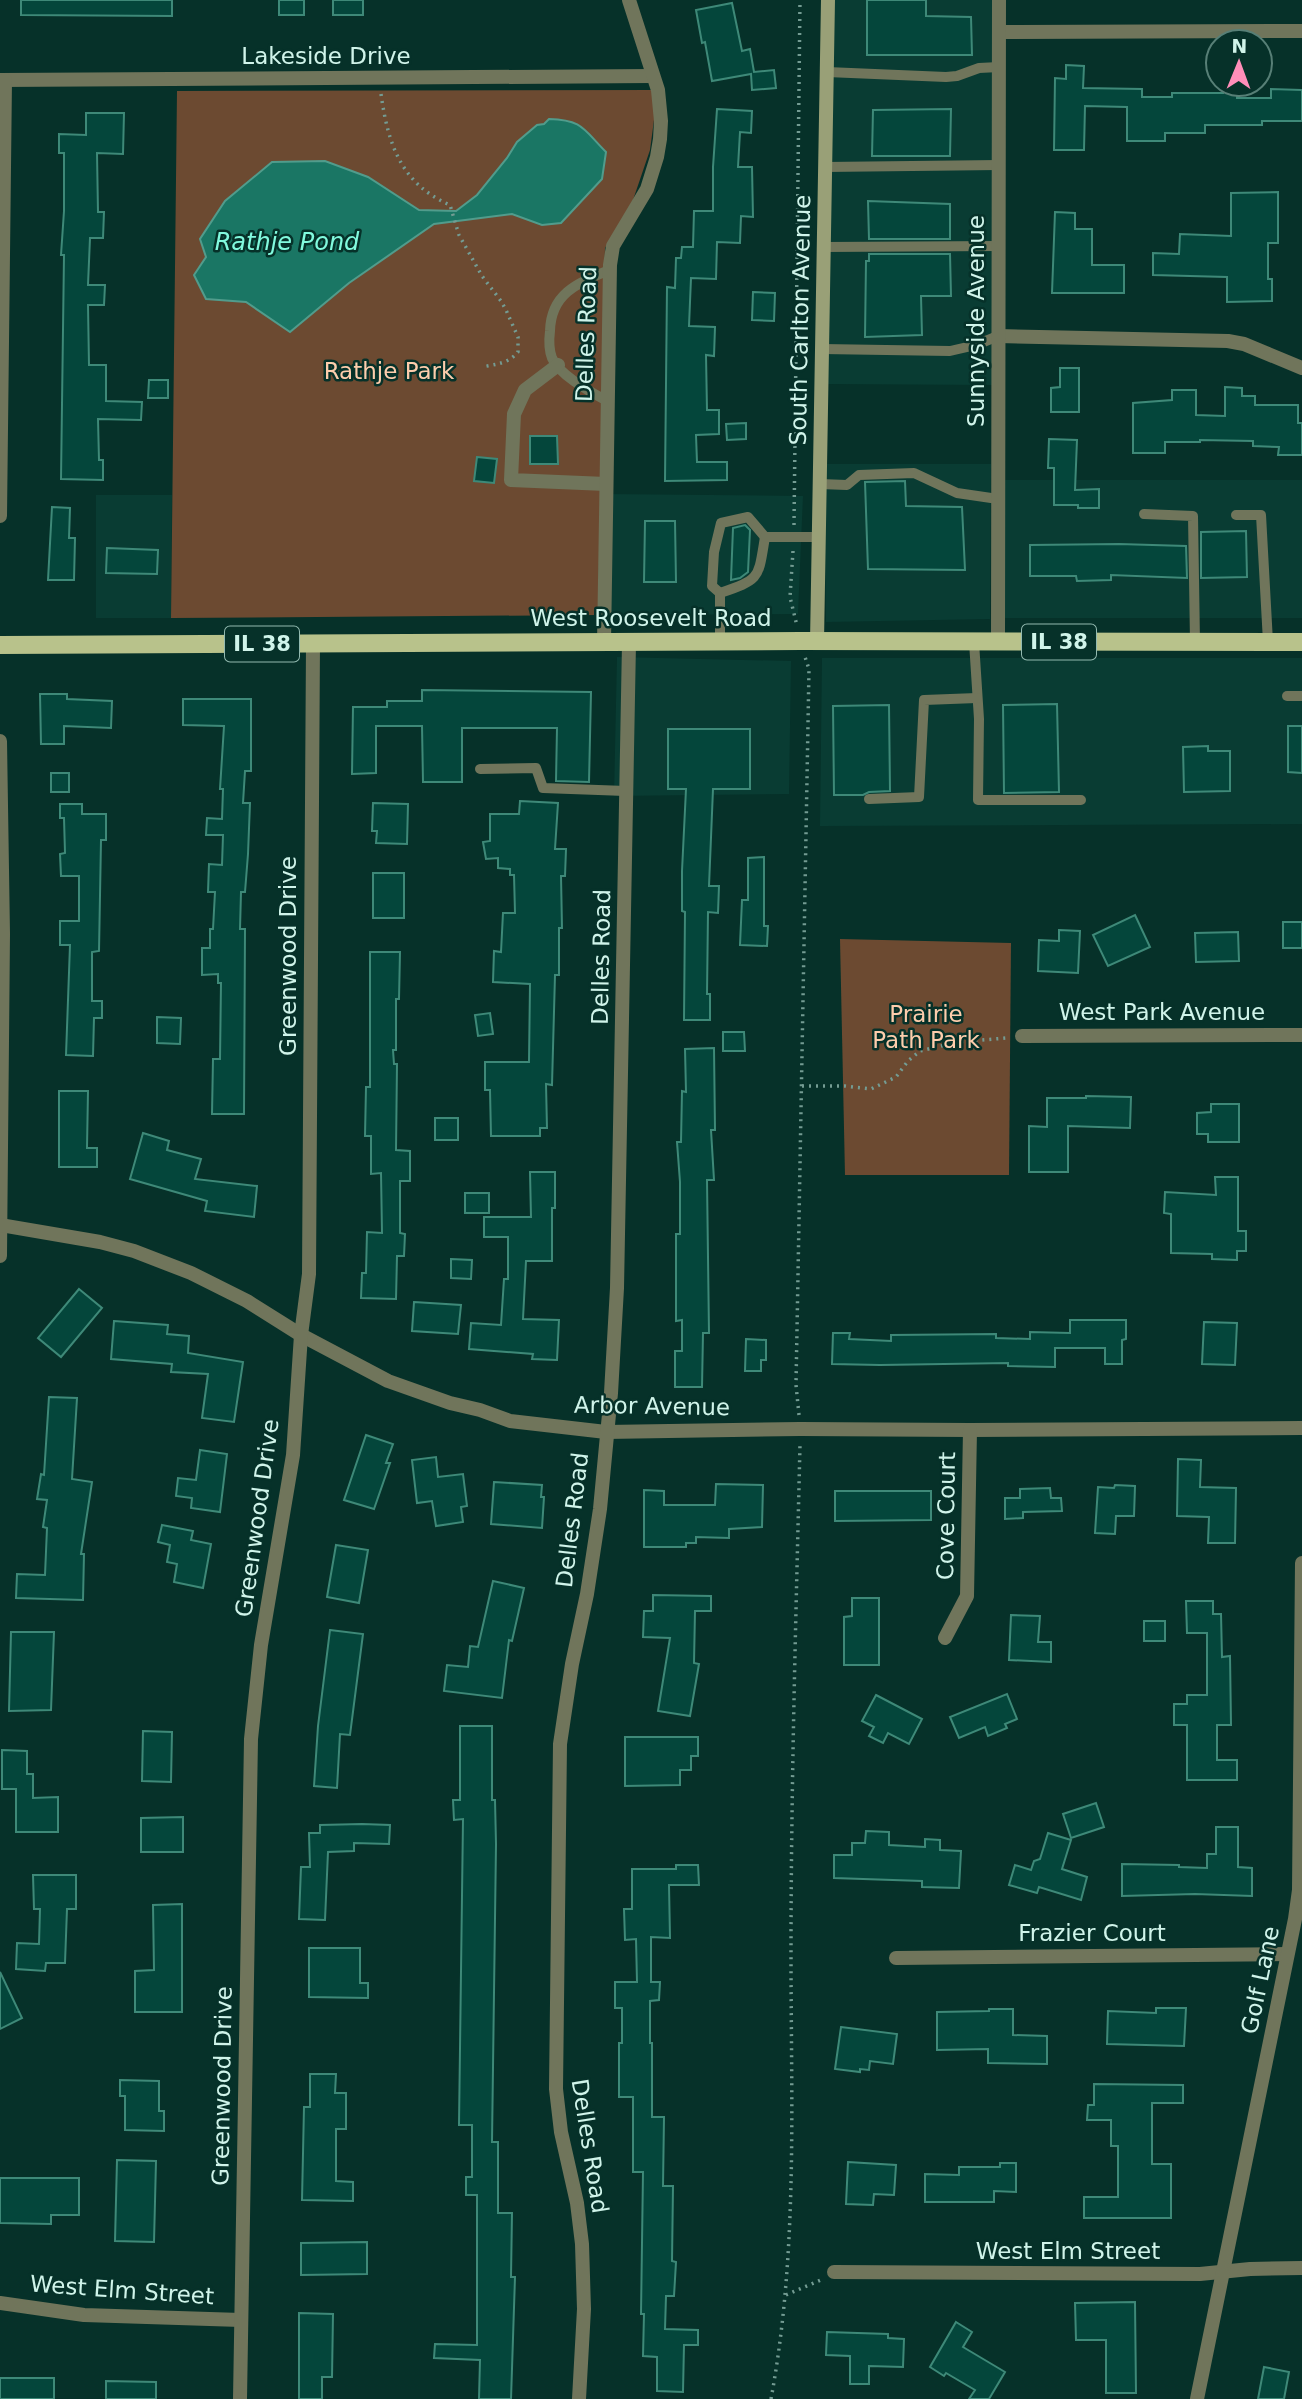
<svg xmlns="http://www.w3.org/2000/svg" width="1302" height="2399" font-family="'DejaVu Sans',sans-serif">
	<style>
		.built { fill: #093c33 }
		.green { fill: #6c4a31 }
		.water { fill: #1a7664; stroke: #519c8c; stroke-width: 2 }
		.building { fill: #04463b; stroke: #3e8978; stroke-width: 2 }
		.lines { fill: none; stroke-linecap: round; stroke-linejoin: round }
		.path { stroke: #749c93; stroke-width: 3.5; stroke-dasharray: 2 5; stroke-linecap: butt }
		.lane { stroke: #70755b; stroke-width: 10 }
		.street { stroke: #70755b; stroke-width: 14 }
		.secondary { stroke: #99a077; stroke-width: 14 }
		.primary { stroke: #b8c28b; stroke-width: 18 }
		.labels { text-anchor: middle; stroke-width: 5; stroke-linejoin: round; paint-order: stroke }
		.shield { fill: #063129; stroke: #93bab0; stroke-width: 2 }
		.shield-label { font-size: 21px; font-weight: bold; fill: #d0f4ea }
		.street-label { font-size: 23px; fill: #d0f4ea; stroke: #063129 }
		.park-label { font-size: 23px; fill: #fdcdac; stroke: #063129 }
		.water-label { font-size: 24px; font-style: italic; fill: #81fade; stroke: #063129 }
	</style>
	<rect width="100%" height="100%" fill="#063129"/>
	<g class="built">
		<polygon points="832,0 993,0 992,385 828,384"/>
		<polygon points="824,464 991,464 990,619 826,622"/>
		<rect x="1005" y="480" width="297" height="138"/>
		<polygon points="602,494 803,496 798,614 598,615"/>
		<polygon points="96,495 172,495 171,618 96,618"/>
		<polygon points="617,657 791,661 789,794 614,796"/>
		<polygon points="822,658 1302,658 1302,824 820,826"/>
	</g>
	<g class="green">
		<polygon points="658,90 650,150 633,200 605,248 598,615 171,618 177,91"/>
		<polygon points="840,939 1011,943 1009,1175 845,1175"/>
	</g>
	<path class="water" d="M549,119C583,120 583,129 606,152L602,179L561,223L542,225L512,214L434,224L349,283L290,332L246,302L206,299L194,275L206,257L200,239L225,201L272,162L325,161L368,177L419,210L456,211L477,195L507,158L517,142L537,125L544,124Z"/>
	<g class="building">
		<polygon points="21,0 172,0 172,16 21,15"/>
		<rect x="279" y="0" width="25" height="15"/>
		<rect x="333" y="0" width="30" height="15"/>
		<polygon points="867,0 926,0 926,16 971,17 972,55 867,55"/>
		<polygon points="732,3 742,51 750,49 754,72 774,70 776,88 752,90 751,74 712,81 705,42 702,43 696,10"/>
		<polygon points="1066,65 1084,66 1083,88 1142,89 1142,97 1172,97 1172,93 1223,93 1223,90 1237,90 1237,98 1271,98 1271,89 1302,90 1302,121 1262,121 1262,125 1205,125 1205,133 1165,133 1165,141 1127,141 1127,107 1085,106 1084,150 1054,150 1055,78 1066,79"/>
		<polygon points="717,109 752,111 751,133 740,132 738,167 752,167 753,217 741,216 740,243 717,242 716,279 691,278 689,326 715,327 714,356 706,355 707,410 719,410 719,434 696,435 697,462 727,462 727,480 665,481 667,287 675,288 676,258 681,258 682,247 693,247 694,211 713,211 713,167"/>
		<polygon points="951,109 950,156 872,156 873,110"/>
		<polygon points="86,113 124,113 123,154 97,153 98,212 104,212 103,238 90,238 88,285 105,285 104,305 88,305 89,365 106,365 106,401 142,402 141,420 98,419 99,460 103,460 103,480 61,479 64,255 61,255 64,211 64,153 59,153 59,134 86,135"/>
		<polygon points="1278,192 1278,243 1268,243 1268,279 1272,279 1272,301 1227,302 1227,277 1153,275 1153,253 1179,254 1180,234 1231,236 1231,193"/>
		<polygon points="868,201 950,204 950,239 869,239"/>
		<polygon points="1055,212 1075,213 1075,229 1092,229 1092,265 1124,265 1124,293 1052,293"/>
		<polygon points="869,254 950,254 951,296 921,296 922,335 865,337 866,261 869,261"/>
		<polygon points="753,292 775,293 774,321 752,320"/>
		<polygon points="1060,368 1079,368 1079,412 1051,412 1051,388 1060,387"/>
		<polygon points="149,380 168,380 168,398 148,398"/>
		<polygon points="1225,387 1242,388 1242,396 1255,396 1255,405 1298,405 1298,423 1302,423 1302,455 1278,455 1279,447 1253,446 1253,441 1200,440 1200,442 1165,442 1165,453 1133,453 1133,403 1172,400 1172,390 1196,390 1196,415 1225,416"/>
		<polygon points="746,423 746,439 727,440 726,424"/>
		<polygon points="530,436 557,436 558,464 530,464"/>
		<polygon points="1049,439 1077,440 1075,490 1099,489 1099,508 1078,508 1078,505 1054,505 1054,468 1048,468"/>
		<polygon points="477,457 497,459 494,483 474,481"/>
		<polygon points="905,481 906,506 962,507 965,570 868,569 865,482"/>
		<polygon points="52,507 70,508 69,538 75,538 74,580 48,580"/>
		<polygon points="645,521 675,521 676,582 644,582"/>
		<polygon points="745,525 750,530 748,572 740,578 731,580 733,528"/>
		<polygon points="1246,531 1247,577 1201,578 1201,532"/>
		<polygon points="1119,544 1186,546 1187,578 1111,575 1111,580 1077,581 1076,576 1030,576 1030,545"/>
		<polygon points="107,548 158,550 157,574 106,573"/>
		<polygon points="422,690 591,692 589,782 556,781 557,728 462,728 462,782 423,782 422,726 376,726 376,773 352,774 353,707 387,707 387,701 422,701"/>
		<polygon points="40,694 67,694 67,699 112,701 111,728 64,726 64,744 41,744"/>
		<polygon points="183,699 251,699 251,771 245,771 243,803 250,803 248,854 245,892 241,892 240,929 245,929 244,1114 212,1114 213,1059 220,1059 221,983 218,983 218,974 202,975 202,948 210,948 210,929 213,929 215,892 208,892 209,864 222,865 223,835 206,835 207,818 222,819 223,789 220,789 224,726 183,725"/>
		<polygon points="1057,704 1059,792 1004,793 1003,705"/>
		<polygon points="889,705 890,791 869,792 863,795 834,795 833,706"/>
		<polygon points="1288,726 1302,726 1302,773 1288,772"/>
		<polygon points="668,729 750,729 750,789 713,789 709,886 719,886 718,913 708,912 707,994 710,994 710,1020 684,1020 685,912 682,911 682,871 686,789 668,789"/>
		<polygon points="1208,746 1208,751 1230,751 1230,791 1184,792 1183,747"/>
		<rect x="51" y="773" width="18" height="19"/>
		<polygon points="520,801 558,803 555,849 566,849 565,876 561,876 562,928 559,928 559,975 555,975 552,1085 546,1084 547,1128 540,1128 540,1136 491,1136 490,1090 485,1090 485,1062 529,1062 530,984 493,982 494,951 501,952 503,913 515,913 514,875 510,875 510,869 498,868 498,858 486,859 483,842 490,841 490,814 519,814"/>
		<polygon points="373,803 408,804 407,844 376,843 377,831 372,831"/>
		<polygon points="60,804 82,804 82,814 106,814 106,840 101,840 99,951 92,952 92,1001 102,1001 102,1018 94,1018 93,1056 66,1055 70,945 60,945 60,921 79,921 79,876 61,876 60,854 65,853 64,818 60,818"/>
		<polygon points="764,857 764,926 768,926 767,946 740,945 742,900 748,900 748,858"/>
		<rect x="373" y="873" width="31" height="45"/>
		<polygon points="1135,915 1150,947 1108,966 1093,935"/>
		<rect x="1283" y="922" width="19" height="26"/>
		<polygon points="1059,930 1080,931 1078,973 1038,971 1039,940 1059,941"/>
		<polygon points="1238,932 1239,961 1196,962 1195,933"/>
		<polygon points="370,952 400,952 399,999 396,999 396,1050 393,1050 394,1064 397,1064 396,1150 410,1151 410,1181 400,1181 400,1233 405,1234 404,1256 397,1256 396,1299 361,1298 362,1273 366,1273 367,1232 382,1233 381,1173 371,1174 371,1136 365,1136 366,1087 370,1087"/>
		<polygon points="490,1013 493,1034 478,1036 475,1015"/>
		<polygon points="157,1017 181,1018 180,1044 157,1043"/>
		<polygon points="723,1032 744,1032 745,1051 723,1051"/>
		<polygon points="714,1048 715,1130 711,1130 714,1180 707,1180 709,1333 703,1333 702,1387 675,1387 675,1351 682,1351 682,1320 676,1321 676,1234 680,1234 680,1182 677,1142 681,1142 682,1091 686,1092 685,1049"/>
		<polygon points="59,1091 88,1091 87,1148 97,1148 97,1167 59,1167"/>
		<polygon points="1086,1096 1131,1097 1130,1128 1068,1126 1068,1172 1029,1172 1029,1126 1047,1127 1047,1098 1086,1098"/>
		<polygon points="1211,1104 1239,1104 1239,1142 1208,1142 1208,1134 1197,1134 1197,1113 1211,1112"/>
		<rect x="435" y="1118" width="23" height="22"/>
		<polygon points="143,1133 169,1141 167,1150 201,1159 195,1179 257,1186 254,1217 205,1211 207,1201 130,1179"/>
		<polygon points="530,1172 555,1172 555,1208 552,1208 552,1261 526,1261 523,1319 559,1320 557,1360 532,1359 533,1354 469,1349 471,1323 501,1325 504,1279 508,1279 508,1237 484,1237 484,1217 531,1217"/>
		<polygon points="1215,1177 1238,1177 1238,1231 1246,1231 1246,1251 1237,1251 1237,1260 1212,1259 1212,1254 1171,1253 1171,1214 1164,1213 1165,1192 1216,1195"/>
		<rect x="465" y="1193" width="24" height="20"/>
		<polygon points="451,1259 472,1260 471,1279 451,1278"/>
		<polygon points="79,1289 102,1308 61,1357 38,1338"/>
		<polygon points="414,1302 461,1305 458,1334 412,1331"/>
		<polygon points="1070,1320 1126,1320 1126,1339 1122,1340 1122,1364 1105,1364 1105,1348 1055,1348 1055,1367 1008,1366 1008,1363 880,1365 832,1364 833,1333 850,1333 849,1339 891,1341 891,1335 996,1334 996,1338 1030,1339 1030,1332 1070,1333"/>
		<polygon points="114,1321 168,1325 167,1334 189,1336 188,1353 243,1362 234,1422 202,1418 208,1374 171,1372 172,1364 111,1359"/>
		<polygon points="1204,1322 1237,1323 1235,1365 1202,1364"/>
		<polygon points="746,1339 766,1340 766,1360 761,1360 761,1371 745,1371"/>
		<polygon points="49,1397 77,1398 72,1479 92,1482 81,1554 84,1554 83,1600 16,1598 17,1574 45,1575 47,1528 43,1527 47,1500 37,1499 41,1474 44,1475"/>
		<polygon points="366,1435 393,1444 386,1463 390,1463 374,1509 344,1500"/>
		<polygon points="200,1450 227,1454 220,1512 191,1508 192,1498 176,1496 178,1478 196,1480"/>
		<polygon points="436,1457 438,1477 463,1474 467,1506 461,1507 463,1522 436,1526 432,1501 417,1503 412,1460"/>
		<polygon points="1178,1459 1201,1460 1200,1487 1236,1488 1235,1543 1208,1543 1209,1517 1177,1516"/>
		<polygon points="494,1482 542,1485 541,1497 544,1497 542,1528 491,1524"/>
		<polygon points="716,1484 763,1485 762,1527 729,1529 729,1538 696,1537 696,1543 686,1543 686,1547 644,1547 644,1490 664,1491 664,1505 715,1505"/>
		<polygon points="1115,1485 1135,1486 1134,1516 1116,1516 1115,1534 1095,1533 1098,1487 1114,1488"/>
		<polygon points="1050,1488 1051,1498 1061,1498 1062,1511 1023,1512 1023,1518 1005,1519 1005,1498 1020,1498 1020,1489"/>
		<polygon points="835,1491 931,1491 931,1520 835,1521"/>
		<polygon points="162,1525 193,1531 191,1540 211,1544 203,1588 174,1582 177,1564 167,1562 170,1545 158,1542"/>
		<polygon points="336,1545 368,1550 359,1603 327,1597"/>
		<polygon points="493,1581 524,1588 512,1641 509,1640 502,1698 444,1691 447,1665 468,1667 470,1646 478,1647"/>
		<polygon points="653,1595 711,1596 711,1611 695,1611 694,1663 699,1664 690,1716 658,1711 670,1638 643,1637 644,1611 653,1611"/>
		<polygon points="852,1598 879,1598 879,1665 844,1665 844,1617 852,1616"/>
		<polygon points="1186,1601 1213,1601 1213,1614 1221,1614 1222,1657 1230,1656 1231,1725 1217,1725 1217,1760 1237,1760 1237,1780 1187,1780 1187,1725 1174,1725 1174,1704 1187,1704 1187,1695 1207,1695 1207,1633 1187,1633"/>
		<polygon points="1011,1615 1040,1616 1038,1642 1051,1642 1051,1662 1009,1660"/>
		<rect x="1144" y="1621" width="21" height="20"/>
		<polygon points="330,1630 363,1634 350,1735 340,1734 337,1788 314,1786 318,1726"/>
		<polygon points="11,1632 54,1632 51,1710 9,1711"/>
		<polygon points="1007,1694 1017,1719 1005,1724 1007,1728 988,1736 985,1727 959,1738 950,1717"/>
		<polygon points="876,1695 922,1719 909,1744 888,1733 883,1743 869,1736 874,1727 862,1721"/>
		<polygon points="460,1726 492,1726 492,1800 495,1800 496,1844 492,2142 498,2142 498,2213 512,2213 511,2277 515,2277 511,2399 479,2399 480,2360 434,2358 435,2344 477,2345 477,2195 466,2195 466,2177 472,2177 472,2125 459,2125 463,1819 454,1820 453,1800 460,1800"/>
		<polygon points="143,1731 172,1732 171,1782 142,1781"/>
		<polygon points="625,1737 698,1737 698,1756 691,1756 691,1770 680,1770 680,1785 625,1786"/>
		<polygon points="2,1750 27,1751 27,1774 33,1774 33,1798 58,1797 58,1832 16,1832 16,1789 2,1789"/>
		<polygon points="1096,1803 1104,1827 1071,1838 1063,1814"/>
		<polygon points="183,1817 183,1852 141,1852 141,1818"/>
		<polygon points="362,1824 390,1825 389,1844 354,1843 354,1851 328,1852 325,1920 299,1919 301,1867 310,1867 309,1833 320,1833 320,1825"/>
		<polygon points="1216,1827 1238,1827 1238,1867 1252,1868 1252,1896 1195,1894 1122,1896 1122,1864 1179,1865 1179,1867 1207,1868 1207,1854 1216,1854"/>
		<polygon points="866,1831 889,1832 889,1845 925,1847 925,1839 940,1840 940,1850 961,1851 959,1888 922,1887 922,1881 834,1878 834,1855 852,1855 852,1843 865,1843"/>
		<polygon points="1048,1833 1071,1840 1062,1869 1087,1877 1081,1900 1039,1887 1037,1893 1009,1885 1015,1865 1031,1870 1034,1861 1040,1859"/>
		<polygon points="676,1865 698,1865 699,1885 669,1885 670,1938 651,1937 651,1982 660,1982 659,2000 650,2001 650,2043 652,2043 652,2117 664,2117 663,2186 673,2186 672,2261 676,2262 674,2296 666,2296 665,2329 698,2330 698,2345 684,2345 683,2392 657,2391 657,2357 643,2356 644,2314 641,2314 643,2172 633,2172 633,2097 619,2097 619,2043 622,2043 622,2008 615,2008 615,1982 637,1982 636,1939 625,1940 624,1909 632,1909 632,1869 676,1869"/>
		<polygon points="33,1875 76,1875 76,1909 67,1909 65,1963 46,1963 45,1971 16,1969 17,1943 39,1944 40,1909 34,1909"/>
		<polygon points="182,1904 182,2012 135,2012 135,1971 154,1970 153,1905"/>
		<polygon points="309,1948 360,1948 360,1983 368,1983 368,1998 309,1997"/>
		<polygon points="0,1972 22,2018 0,2029"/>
		<polygon points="1156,2008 1186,2008 1184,2046 1107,2044 1108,2011 1156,2013"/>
		<polygon points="989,2009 1013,2009 1013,2035 1047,2036 1047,2064 988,2063 988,2049 937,2050 937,2012 989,2011"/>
		<polygon points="841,2027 897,2034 893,2064 870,2061 869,2070 860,2069 860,2072 835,2069"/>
		<polygon points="310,2074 336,2074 335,2093 346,2093 346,2129 336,2129 336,2181 353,2182 353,2201 302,2200 304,2107 310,2107"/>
		<polygon points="120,2080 159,2081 159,2111 164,2111 164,2131 125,2130 125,2096 120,2096"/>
		<polygon points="1094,2084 1183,2085 1183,2103 1152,2103 1152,2164 1171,2164 1171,2218 1084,2218 1084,2197 1118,2197 1118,2146 1111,2146 1111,2120 1087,2120 1088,2105 1094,2105"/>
		<polygon points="117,2160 156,2161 154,2242 115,2241"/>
		<polygon points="848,2162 896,2165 894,2195 874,2194 873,2205 846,2204"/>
		<polygon points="1000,2163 1016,2163 1016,2192 994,2191 994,2202 925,2202 925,2174 959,2175 959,2167 1000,2167"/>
		<polygon points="0,2178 79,2178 79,2215 51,2215 51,2224 0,2223"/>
		<polygon points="367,2242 367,2274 301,2275 301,2243"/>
		<polygon points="1135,2302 1136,2393 1106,2393 1106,2340 1076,2340 1075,2303"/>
		<polygon points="299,2313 333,2314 332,2377 322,2377 322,2399 299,2399"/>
		<polygon points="956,2322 972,2332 963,2347 1005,2372 989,2399 969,2399 975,2390 946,2373 944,2376 930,2367"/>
		<polygon points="827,2332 888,2334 888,2338 904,2339 903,2367 869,2366 869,2384 850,2384 850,2356 826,2355"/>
		<polygon points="1264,2367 1289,2372 1284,2399 1258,2399"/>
		<rect x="0" y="2378" width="54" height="21"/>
		<polygon points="106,2381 156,2382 156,2399 106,2399"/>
	</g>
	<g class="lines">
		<g class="path">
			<path d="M381,94C388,144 401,184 450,205L459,235L482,276L501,301L506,310L518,337V352C508,364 496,364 482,367"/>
			<polyline points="794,525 800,0"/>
			<polyline points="793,551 790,597 797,626"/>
			<polyline points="802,1086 845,1086 871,1089 896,1077 908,1061 920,1051 958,1042 1006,1038"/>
			<polyline points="799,1415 796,1385 809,669 805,657"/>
			<polyline points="786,2295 823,2279"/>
			<path d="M771,2399C798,2253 791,2104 791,1956C791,1785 796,1615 800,1444"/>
		</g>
		<g class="lane">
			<polyline points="827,72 946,77 957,76 979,68 999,67"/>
			<polyline points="825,167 999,165"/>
			<polyline points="824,247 999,246"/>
			<polyline points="822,349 950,351 976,345 998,336"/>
			<path d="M607,401C591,392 559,375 552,358C549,350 549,339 550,331C551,293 578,283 609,270"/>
			<polyline points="820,484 847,485 859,475 914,473 957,493 998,499"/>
			<polyline points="1144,514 1193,516 1195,642"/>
			<polyline points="1236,515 1261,515 1268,642"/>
			<polyline points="720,593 712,586 714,552 721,523 748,517 765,537"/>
			<path d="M720,642V593C761,579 758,579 765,537H819"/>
			<polyline points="974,642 979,719 978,800 1081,800"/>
			<polyline points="1287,696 1302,696"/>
			<polyline points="480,769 536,768 543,788 626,791"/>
			<polyline points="869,799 919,797 924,700 977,698"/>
		</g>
		<g class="street">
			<polyline points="999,32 1302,31"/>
			<polyline points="0,80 652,76"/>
			<polyline points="998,336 1228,341 1244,344 1302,368"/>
			<polyline points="558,365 525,390 514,414 511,480 606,484"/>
			<polyline points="0,516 5,80"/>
			<polyline points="998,642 999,0"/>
			<polyline points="604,643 610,265 613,246 647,189 657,157 660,139 661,121 658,90 629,0"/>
			<polyline points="0,741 3,934 0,1256"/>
			<polyline points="1022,1036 1302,1035"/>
			<polyline points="0,1225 100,1242 134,1251 191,1273 247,1301 301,1335 388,1381 450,1403 480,1410 510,1421 606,1432 800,1429 970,1430 1302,1428"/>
			<polyline points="945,1638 967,1596 970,1430"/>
			<polyline points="896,1958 1287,1954"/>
			<polyline points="834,2272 1200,2274 1250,2269 1302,2268"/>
			<polyline points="0,2303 84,2315 241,2320"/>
			<polyline points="240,2399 251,1739 261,1645 293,1455 301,1335 309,1274 313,644"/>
			<polyline points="579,2399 584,2309 582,2244 577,2203 561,2132 556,2089 560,1744 572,1664 587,1594 600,1509 611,1393 617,1288 629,643"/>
			<polyline points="1197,2399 1295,1919 1299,1890 1302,1563"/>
		</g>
		<polyline class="secondary" points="817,642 828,0"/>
		<polyline class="primary" points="0,645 801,641 1302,642"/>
	</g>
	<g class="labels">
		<g class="shield">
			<rect x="1022" y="624.5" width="74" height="35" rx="5"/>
			<rect x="225" y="626.5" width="74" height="35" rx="5"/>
		</g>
		<g class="shield-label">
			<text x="1059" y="649">IL 38</text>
			<text x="262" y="651">IL 38</text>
		</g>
		<g class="street-label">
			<text x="326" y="64">Lakeside Drive</text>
			<text transform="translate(800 320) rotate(-89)" y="8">South Carlton Avenue</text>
			<text transform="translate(976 321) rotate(-90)" y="8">Sunnyside Avenue</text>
			<text transform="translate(586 334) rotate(-88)" y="8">Delles Road</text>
			<text x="651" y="626">West Roosevelt Road</text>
			<text transform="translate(288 956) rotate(-90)" y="8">Greenwood Drive</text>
			<text transform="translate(601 957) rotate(-89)" y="8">Delles Road</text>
			<text x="1162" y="1020">West Park Avenue</text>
			<text transform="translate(652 1406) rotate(1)" y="8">Arbor Avenue</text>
			<text transform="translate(946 1516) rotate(-89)" y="8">Cove Court</text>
			<text transform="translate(257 1518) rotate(-82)" y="8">Greenwood Drive</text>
			<text transform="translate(572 1520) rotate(-83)" y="8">Delles Road</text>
			<text x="1092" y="1941">Frazier Court</text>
			<text transform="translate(1260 1980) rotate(-78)" y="8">Golf Lane</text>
			<text transform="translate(222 2086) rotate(-89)" y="8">Greenwood Drive</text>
			<text transform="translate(590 2146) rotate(81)" y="8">Delles Road</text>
			<text x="1068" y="2259">West Elm Street</text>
			<text transform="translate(122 2290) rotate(4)" y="8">West Elm Street</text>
		</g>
		<g class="park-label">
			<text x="389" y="379">Rathje Park</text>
			<text x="926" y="1022">Prairie<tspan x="926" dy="26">Path Park</tspan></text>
		</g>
		<g class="water-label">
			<text x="287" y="250">Rathje Pond</text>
		</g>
	</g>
	<g transform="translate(1239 63) rotate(1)"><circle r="33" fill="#063129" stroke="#577f76" stroke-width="2"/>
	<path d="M0-5L12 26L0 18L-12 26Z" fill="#ff8eb9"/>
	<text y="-10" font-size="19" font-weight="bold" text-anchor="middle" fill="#d0f4ea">N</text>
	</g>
</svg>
